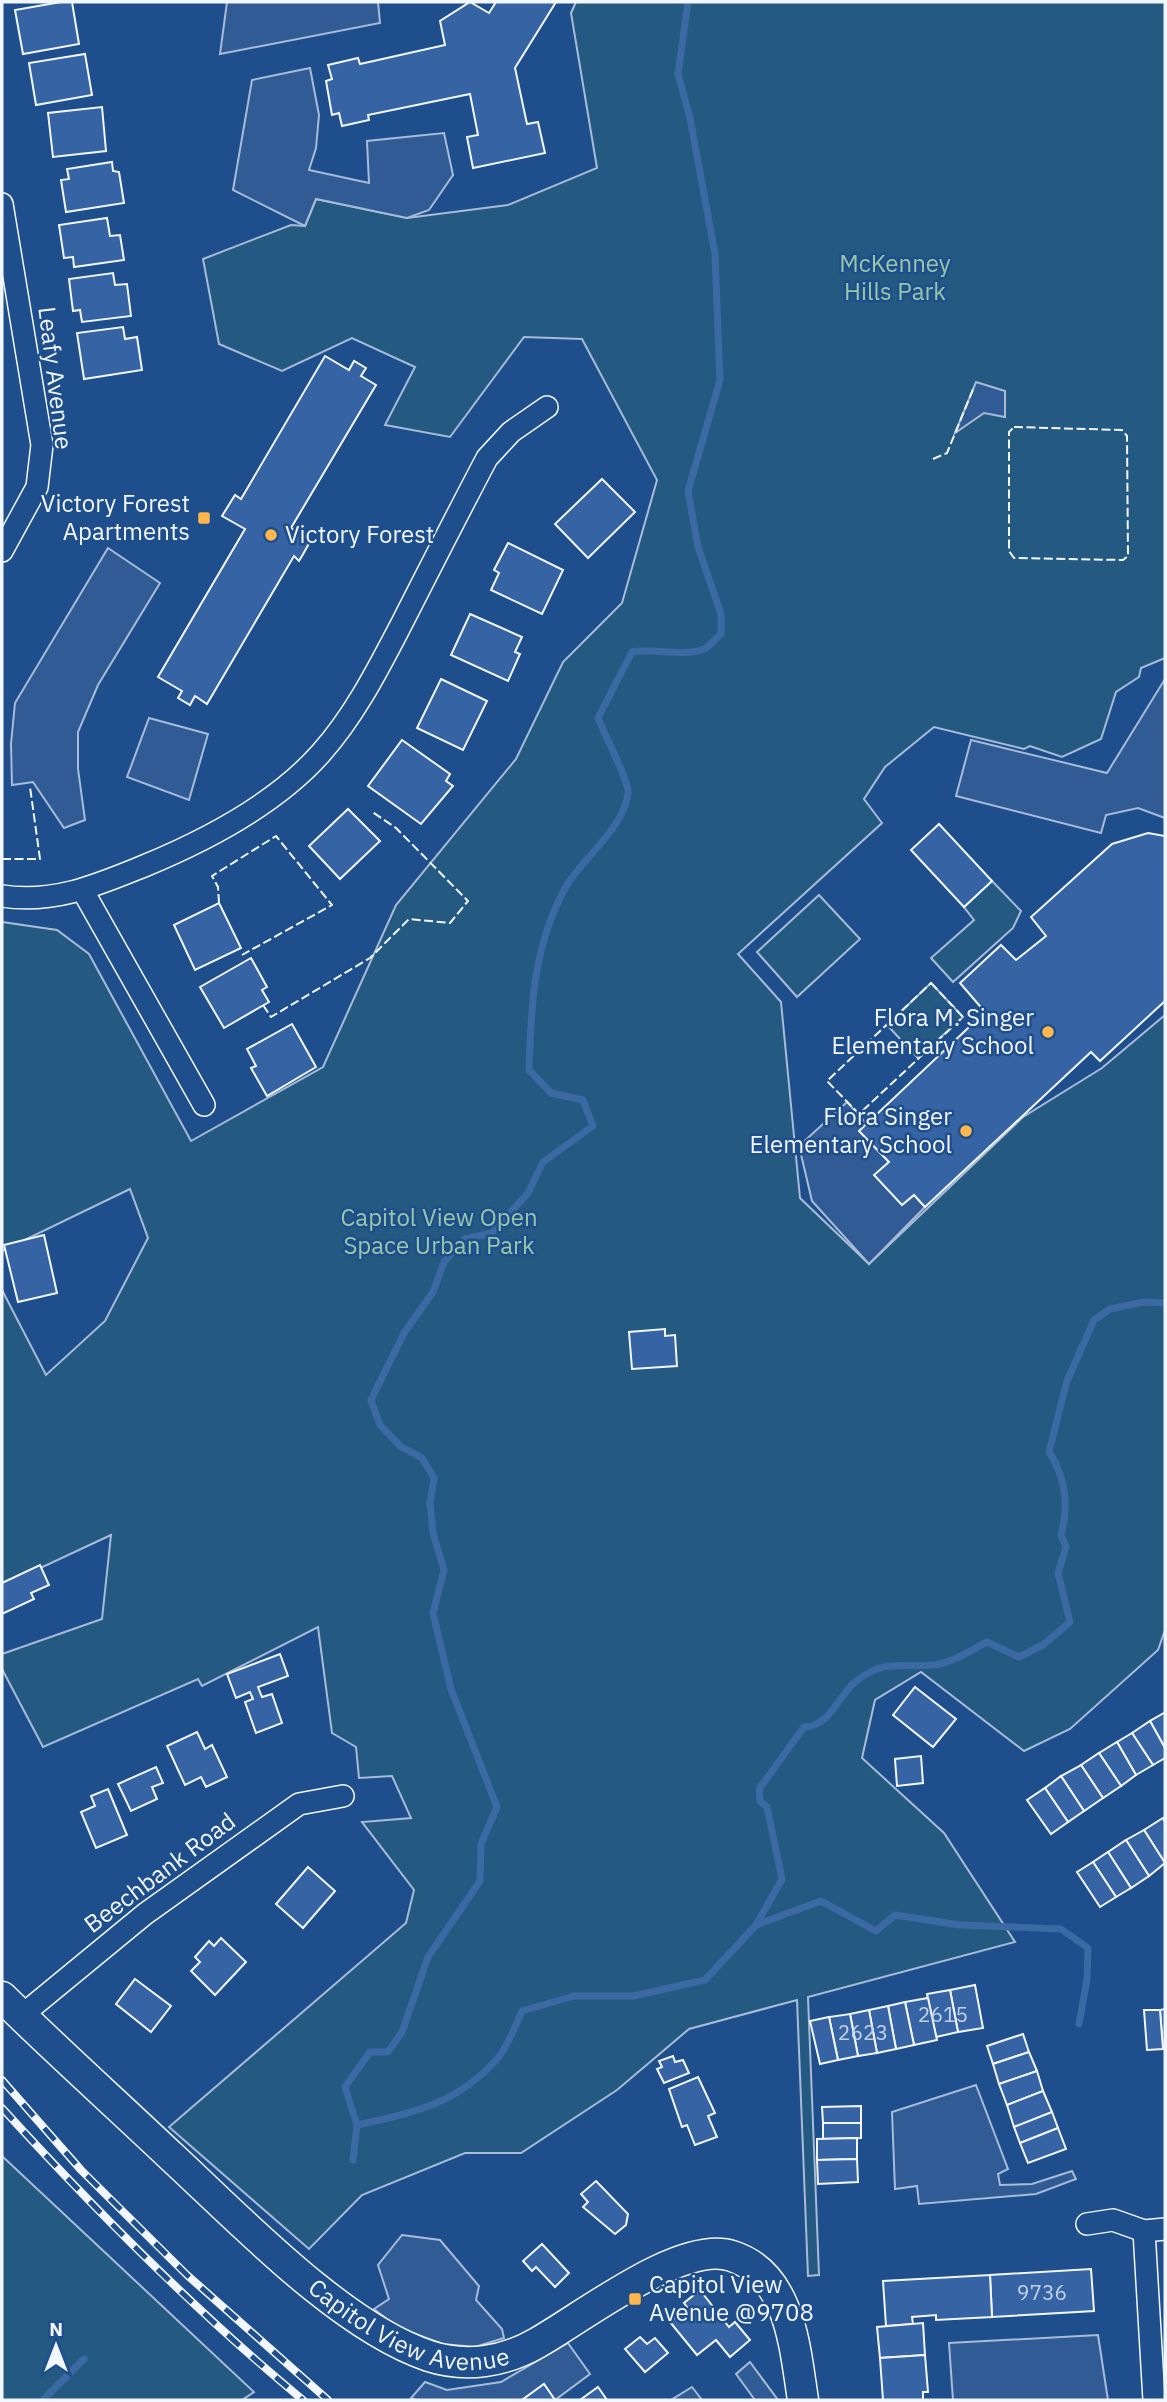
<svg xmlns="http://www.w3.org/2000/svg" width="1167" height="2402" font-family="'IBM Plex Sans',sans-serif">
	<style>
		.green { fill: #245a82; stroke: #a8bbd7; stroke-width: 2 }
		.parking { fill: #305b95; stroke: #a8bbd7; stroke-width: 2 }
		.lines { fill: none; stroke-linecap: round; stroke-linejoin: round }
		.stream { stroke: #3b69a3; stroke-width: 7 }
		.building { fill: #3563a3; stroke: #f2f6ff; stroke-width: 2 }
		.minor-casing { stroke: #f2f6ff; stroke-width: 24 }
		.secondary-casing { stroke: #f2f6ff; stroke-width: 33 }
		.minor { stroke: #1f4e8c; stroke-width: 21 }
		.secondary { stroke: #1f4e8c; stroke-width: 30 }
		.rail-casing { stroke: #f2f6ff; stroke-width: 8 }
		.rail { stroke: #1f4e8c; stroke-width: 5; stroke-dasharray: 16; stroke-linecap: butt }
		.fence { stroke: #f2f6ff; stroke-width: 2; stroke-dasharray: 9 3.5; stroke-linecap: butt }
		.poi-dot { fill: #ffb74d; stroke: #1f4e8c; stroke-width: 2.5 }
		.labels { text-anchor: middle; stroke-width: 5; stroke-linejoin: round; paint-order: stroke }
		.number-label { font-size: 21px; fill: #c3d1e8 }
		.park-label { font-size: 24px; fill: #97c8a6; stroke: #1f4e8c }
		.street-label { font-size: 24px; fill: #f2f6ff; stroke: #1f4e8c }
		.poi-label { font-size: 24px; fill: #f2f6ff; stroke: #1f4e8c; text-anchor: end }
	</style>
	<rect width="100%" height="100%" fill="#1f4e8c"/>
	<g class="green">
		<polygon points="576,2 1165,2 1165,658 1141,668 1139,677 1116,692 1101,739 1062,757 1030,746 1024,749 934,727 885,767 864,799 882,823 738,954 781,1002 800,1198 869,1264 1023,1117 1102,1068 1165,1015 1165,1630 1158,1650 1070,1729 1024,1751 921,1672 875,1700 862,1758 944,1833 1015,1942 808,1997 819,2275 808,2276 797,2000 689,2029 617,2090 521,2153 465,2153 362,2195 309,2249 169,2127 406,1923 414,1890 362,1822 411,1818 392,1776 359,1778 356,1747 332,1733 318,1627 202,1686 198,1679 43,1747 2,1669 2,1654 102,1619 111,1535 2,1586 2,1290 46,1375 105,1321 148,1238 130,1189 2,1251 2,922 57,930 89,954 191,1141 323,1067 396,905 516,759 563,662 622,603 657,480 582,339 524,337 450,437 385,425 415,367 352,338 282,371 219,344 203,259 291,225 305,226 316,199 407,218 508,205 597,168 571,13"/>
		<polygon points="992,881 1021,911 1013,928 953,982 931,958 974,920 964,907"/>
		<polygon points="819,895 860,939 797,997 757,952"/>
		<polygon points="931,983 963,1017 918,1058 887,1025"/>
		<polygon points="2,2156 254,2392 242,2400 2,2400"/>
	</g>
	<g class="parking">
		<polygon points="227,2 378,2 380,23 220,54"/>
		<polygon points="310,68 319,115 316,148 309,170 369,183 367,141 444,133 453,175 429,210 407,218 316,199 305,226 233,190 252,80"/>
		<polygon points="976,382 1005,391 1005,417 984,413 955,433"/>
		<polygon points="108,548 160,583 98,685 78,732 78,769 85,820 64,828 33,782 12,785 11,744 15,703"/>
		<polygon points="1165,679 1165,818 1138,808 1106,815 1101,833 956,796 971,740 1107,773"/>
		<polygon points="149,718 208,734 189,800 127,777"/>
		<polygon points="847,1102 867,1124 860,1131 889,1162 875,1175 902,1205 914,1195 925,1207 869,1264 812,1201 799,1146"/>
		<polygon points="976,2085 1008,2169 998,2174 1000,2185 1032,2184 1072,2171 1076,2179 1036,2194 919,2204 917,2186 895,2189 892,2112"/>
		<polygon points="402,2235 440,2240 479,2286 476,2300 502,2329 504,2338 475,2347 443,2344 397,2327 374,2309 389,2299 378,2265"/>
		<polygon points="1098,2335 1108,2400 953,2400 949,2343"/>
		<polygon points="568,2343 590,2374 555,2400 544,2384 522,2400 416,2400 411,2398 425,2382 447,2390 501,2382"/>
		<polygon points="750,2362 778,2400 755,2400 736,2374"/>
		<polygon points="692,2387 702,2400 671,2400"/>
	</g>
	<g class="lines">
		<g class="stream">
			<polyline points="756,1925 821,1901 876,1931 895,1915 960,1925 1061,1929 1088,1948 1087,1979 1079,2024"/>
			<path d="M357,2125C413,2113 457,2104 497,2059C508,2047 515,2026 522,2011L574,1996H633L705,1980L756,1925L782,1879L767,1807L760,1801L759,1789L804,1727C830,1727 838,1696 855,1682C885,1658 900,1668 932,1665C951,1664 971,1650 987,1642L1019,1657L1043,1645L1070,1622L1058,1573L1066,1547L1061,1535C1069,1505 1066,1478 1049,1452L1067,1381L1094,1320L1110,1309L1144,1302L1165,1303"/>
			<path d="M353,2160L357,2125L345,2087L370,2052H388L402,2032L428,1957L480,1881L481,1844L497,1807L451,1689L433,1613L444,1570L433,1533L430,1503L434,1478L422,1458L400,1446L380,1425L371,1400L404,1333L433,1292L444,1262L465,1239L492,1233L528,1193L543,1162L593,1126L583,1100L551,1093L529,1070C531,1008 533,951 562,894C578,860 625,830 628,792C629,782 604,733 598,718L632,652C654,648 684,657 704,649C710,646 716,638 721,634V614L698,547L688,491L720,380L715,254L690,118L678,74L688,2"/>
			<polyline points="43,2400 84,2359"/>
		</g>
	</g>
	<g class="building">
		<polygon points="61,2 72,2 79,44 23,54 15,10"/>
		<polygon points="470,2 489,13 496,2 556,2 515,68 527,124 538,122 545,153 473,168 467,137 478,135 470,94 368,115 369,120 342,126 339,113 332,115 326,81 332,79 328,65 358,58 360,64 445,45 440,21"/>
		<polygon points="85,54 92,95 36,105 29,63"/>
		<polygon points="102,107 106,151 53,157 48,113"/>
		<polygon points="112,162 113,171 119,172 124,203 66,212 61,180 69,179 67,169"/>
		<polygon points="107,218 110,236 120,235 124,260 74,267 73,257 64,258 59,225"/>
		<polygon points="113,273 115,285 127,284 131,316 82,322 80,310 73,311 69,279"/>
		<polygon points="123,327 125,339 137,337 142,370 84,379 77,333"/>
		<polygon points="325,356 349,370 354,361 366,368 361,376 376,385 291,528 311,540 302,556 299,561 294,556 207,704 195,696 190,705 178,698 182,691 158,677 245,529 222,516 235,495 241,499"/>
		<polygon points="602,479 635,512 588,558 555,524"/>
		<polygon points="508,543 563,570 542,614 491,590 499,573 494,570"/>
		<polygon points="470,614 522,637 515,652 520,654 508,681 451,655"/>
		<polygon points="441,679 487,701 463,750 417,728"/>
		<polygon points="402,740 450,774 446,781 453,786 421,824 368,786"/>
		<polygon points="348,809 380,841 340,879 309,846"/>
		<polygon points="939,824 992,881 964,907 911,850"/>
		<polygon points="1148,833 1165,836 1165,1001 1100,1061 1091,1052 925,1207 914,1195 902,1205 874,1175 889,1162 859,1131 985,1012 960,983 1001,945 1016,960 1046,936 1031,917 1112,844"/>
		<polygon points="219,903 241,948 195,970 174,925"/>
		<polygon points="251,958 267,987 262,990 269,1002 224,1028 200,987"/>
		<polygon points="292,1024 316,1067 267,1096 251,1068 256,1066 247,1049"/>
		<polygon points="44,1235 57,1293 18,1302 4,1245"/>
		<polygon points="665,1329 665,1336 675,1335 677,1366 632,1369 629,1332"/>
		<polygon points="40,1565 49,1585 31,1593 34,1599 2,1614 2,1583"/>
		<polygon points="280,1654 288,1676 258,1687 262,1697 272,1694 282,1723 256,1733 245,1702 253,1699 250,1692 236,1698 227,1674"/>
		<polygon points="915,1687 956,1719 933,1747 893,1715"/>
		<polygon points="1164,1713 1165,1714 1165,1748 1150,1721"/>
		<polygon points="1150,1721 1165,1748 1165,1758 1153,1765 1132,1733"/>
		<polygon points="197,1732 205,1749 212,1745 227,1777 206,1787 201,1777 185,1785 167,1746"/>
		<polygon points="1132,1733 1153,1765 1136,1775 1117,1742"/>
		<polygon points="1117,1742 1136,1775 1121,1786 1099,1753"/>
		<polygon points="1099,1753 1121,1786 1103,1798 1081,1765"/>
		<polygon points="921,1756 923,1783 897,1786 895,1759"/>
		<polygon points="1081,1765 1103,1798 1084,1811 1061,1776"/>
		<polygon points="156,1767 163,1783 152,1787 157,1799 131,1811 118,1784"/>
		<polygon points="1061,1776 1084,1811 1068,1822 1045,1788"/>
		<polygon points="1045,1788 1068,1822 1051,1834 1027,1800"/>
		<polygon points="108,1789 127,1835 96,1848 81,1812 95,1806 91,1796"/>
		<polygon points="1163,1818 1165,1822 1165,1863 1144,1830"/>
		<polygon points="1144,1830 1165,1863 1149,1876 1126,1840"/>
		<polygon points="1126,1840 1149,1876 1131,1888 1108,1852"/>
		<polygon points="1108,1852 1131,1888 1116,1897 1093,1862"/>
		<polygon points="1093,1862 1116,1897 1100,1907 1077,1872"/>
		<polygon points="308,1867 335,1891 303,1928 276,1904"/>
		<polygon points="221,1938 246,1962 215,1995 191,1971 200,1962 195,1957 209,1941 214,1946"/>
		<polygon points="135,1979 171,2006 151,2032 116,2004"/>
		<polygon points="975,1985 983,2028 958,2032 950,1990"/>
		<polygon points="950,1990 958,2032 936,2037 927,1994"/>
		<polygon points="928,1998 937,2040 914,2045 905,2002"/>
		<polygon points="905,2002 914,2045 896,2049 888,2006"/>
		<polygon points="888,2006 896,2049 877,2053 869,2010"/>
		<polygon points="1165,2009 1165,2049 1163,2049 1160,2010"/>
		<polygon points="869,2010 877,2053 858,2056 850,2014"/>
		<polygon points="1144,2010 1160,2010 1163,2049 1147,2050"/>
		<polygon points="850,2014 858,2056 838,2060 829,2017"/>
		<polygon points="829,2017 838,2060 820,2064 810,2021"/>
		<polygon points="1023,2034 1029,2052 993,2064 987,2046"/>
		<polygon points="1029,2052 1037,2071 999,2084 993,2064"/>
		<polygon points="673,2056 675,2062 683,2060 689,2073 664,2083 657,2069 662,2067 659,2061"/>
		<polygon points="1037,2071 1043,2091 1007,2105 999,2084"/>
		<polygon points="698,2077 715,2113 708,2116 717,2137 695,2145 687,2125 682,2127 669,2089"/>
		<polygon points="1043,2091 1052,2112 1014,2127 1007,2105"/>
		<polygon points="861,2106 861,2123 823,2123 822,2107"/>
		<polygon points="1052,2112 1058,2128 1020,2143 1014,2127"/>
		<polygon points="823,2123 861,2123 861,2138 823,2139"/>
		<polygon points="1058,2128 1066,2149 1028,2163 1020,2143"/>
		<polygon points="857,2138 857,2159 817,2160 817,2139"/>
		<polygon points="857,2159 858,2182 818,2184 817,2160"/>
		<polygon points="596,2181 628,2214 626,2225 615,2234 583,2207 588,2202 581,2194"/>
		<polygon points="542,2244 569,2273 555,2287 536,2267 532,2271 523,2261"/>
		<polygon points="1091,2269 1094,2311 992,2317 990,2275"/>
		<polygon points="990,2275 992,2317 936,2320 936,2315 912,2317 913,2324 886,2326 883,2281"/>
		<polygon points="700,2290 729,2327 735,2322 750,2340 730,2357 716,2340 697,2355 670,2322 687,2307 684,2303"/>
		<polygon points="923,2323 925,2355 880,2358 877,2327"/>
		<polygon points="640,2337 647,2344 655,2338 668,2353 645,2372 625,2349"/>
		<polygon points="925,2355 928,2392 923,2392 923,2400 883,2400 880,2358"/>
		<polygon points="544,2384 555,2400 522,2400"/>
		<polygon points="598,2387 607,2400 580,2400"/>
	</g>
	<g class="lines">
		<defs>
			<g id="minor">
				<polyline points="2,204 42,445 37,487 2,551"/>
				<polyline points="83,891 204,1105"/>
				<path d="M2,896C54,904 97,885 144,866C207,840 276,804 321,753C355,715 379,667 402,623C430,568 458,513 487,458L511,432L547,407"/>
				<polyline points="21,2016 145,1914 299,1804 343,1796"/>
				<polyline points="1087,2224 1113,2220 1144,2231 1165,2229"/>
				<polyline points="1144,2231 1154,2400"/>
			</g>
			<g id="secondary">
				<path id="s1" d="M2,1997C58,2052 116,2104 173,2158C241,2221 342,2327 429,2356C466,2368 504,2362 537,2343C582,2318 682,2239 732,2256C791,2275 795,2349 803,2400"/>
			</g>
		</defs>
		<use href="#minor" class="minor-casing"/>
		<use href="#secondary" class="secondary-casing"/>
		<use href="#minor" class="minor"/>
		<use href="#secondary" class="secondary"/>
		<defs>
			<g id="rail">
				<polyline points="2,2080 81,2170 187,2275 328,2400"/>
				<path d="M2,2108C96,2211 195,2311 303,2400"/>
			</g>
		</defs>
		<use href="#rail" class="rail-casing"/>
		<use href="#rail" class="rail"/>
		<g class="fence">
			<polygon points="1014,427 1122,430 1127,436 1128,556 1123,560 1014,558 1009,551 1009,432"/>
			<polyline points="933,459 947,453 974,387"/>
			<polyline points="2,859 40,859 30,787"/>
			<polyline points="219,903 218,887 212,876 276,836 332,905 242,955"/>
			<polygon points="931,983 963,1017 859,1114 827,1081"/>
			<polyline points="263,1005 271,1017 370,958 409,919 450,923 468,901 396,828 371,811"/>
		</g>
	</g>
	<g class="poi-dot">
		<rect x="197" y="511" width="14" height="14" rx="3.5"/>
		<circle cx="271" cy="535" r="7"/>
		<circle cx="1048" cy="1032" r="7"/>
		<circle cx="966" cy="1131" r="7"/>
		<rect x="628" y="2292" width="14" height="14" rx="3.5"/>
	</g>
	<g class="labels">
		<g class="number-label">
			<text x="943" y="2022">2615</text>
			<text x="863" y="2040">2623</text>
			<text x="1042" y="2300">9736</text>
		</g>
		<g class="park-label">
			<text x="895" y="272">McKenney<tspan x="895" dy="28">Hills Park</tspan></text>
			<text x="439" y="1226">Capitol View Open<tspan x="439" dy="28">Space Urban Park</tspan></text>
		</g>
		<g class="street-label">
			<text transform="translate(55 378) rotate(83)" y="8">Leafy Avenue</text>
			<text transform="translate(160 1873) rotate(-37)" y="8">Beechbank Road</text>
			<text dy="8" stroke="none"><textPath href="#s1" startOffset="532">Capitol View Avenue</textPath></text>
		</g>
		<g class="poi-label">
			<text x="190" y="512">Victory Forest<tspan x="190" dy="28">Apartments</tspan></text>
			<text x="285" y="543" text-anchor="start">Victory Forest</text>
			<text x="1034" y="1026">Flora M. Singer<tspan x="1034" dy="28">Elementary School</tspan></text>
			<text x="952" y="1125">Flora Singer<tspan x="952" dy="28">Elementary School</tspan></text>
			<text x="649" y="2293" text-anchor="start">Capitol View<tspan x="649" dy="28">Avenue @9708</tspan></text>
		</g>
	</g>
	<rect width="1167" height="2402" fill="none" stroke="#f2f6ff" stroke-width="7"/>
	<g transform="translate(56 2346)" stroke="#1f4e8c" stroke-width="5" paint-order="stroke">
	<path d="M0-5L12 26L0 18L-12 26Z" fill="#f2f6ff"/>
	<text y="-10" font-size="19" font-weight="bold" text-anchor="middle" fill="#f2f6ff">N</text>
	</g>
</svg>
